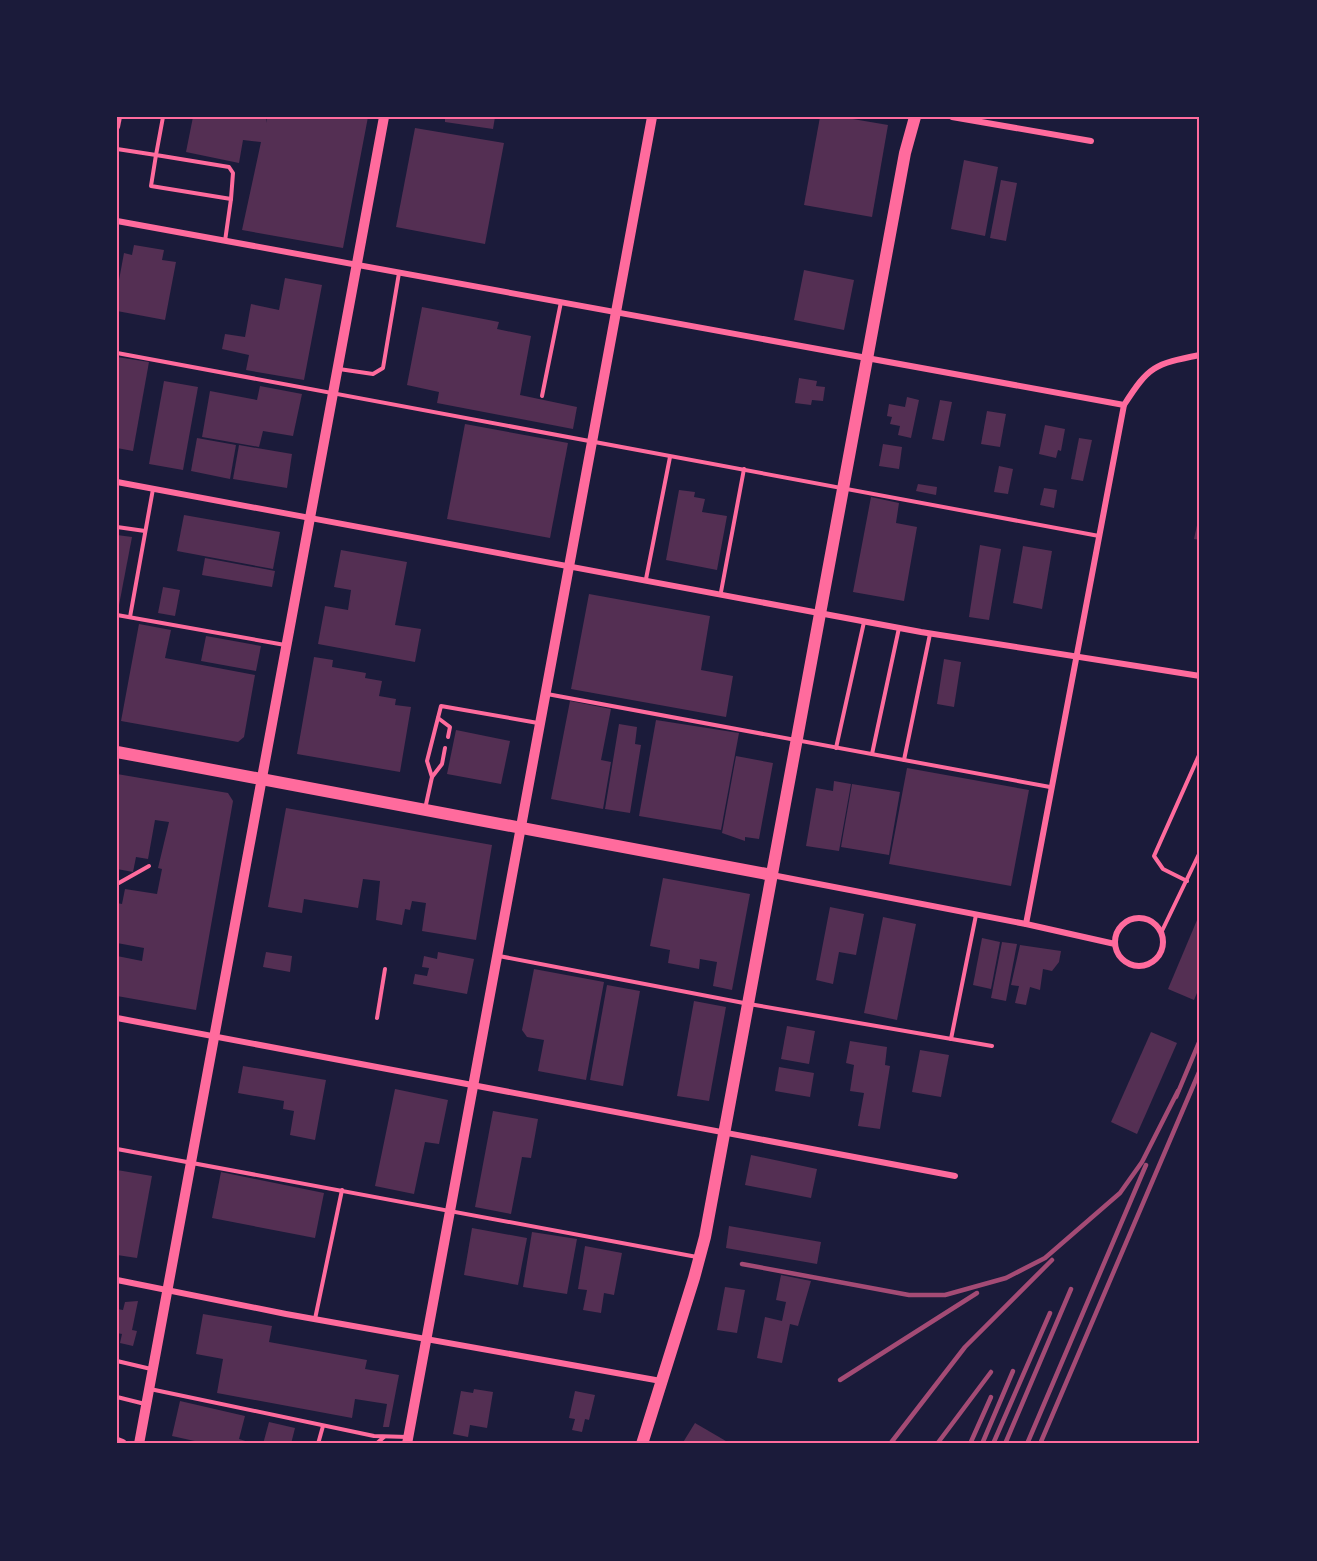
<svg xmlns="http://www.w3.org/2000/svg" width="1317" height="1561" font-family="Lato,sans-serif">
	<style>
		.building { fill: #542f53 }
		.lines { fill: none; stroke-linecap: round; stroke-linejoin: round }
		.service { stroke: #ff6b9d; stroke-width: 4 }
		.minor { stroke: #ff6b9d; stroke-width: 6 }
		.tertiary { stroke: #ff6b9d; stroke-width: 10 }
		.secondary { stroke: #ff6b9d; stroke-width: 10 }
		.primary { stroke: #ff6b9d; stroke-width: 12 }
		.rail { stroke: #a44b75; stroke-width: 4.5 }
		.neatline { fill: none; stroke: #ff6b9d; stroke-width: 2 }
	</style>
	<rect width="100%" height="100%" fill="#1b1b3a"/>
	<g class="building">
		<polygon points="193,117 266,117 266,123 267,117 368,117 343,248 242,230 261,142 243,140 239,163 186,152"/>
		<polygon points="445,117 495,117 493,129 445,122"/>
		<polygon points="820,117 841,117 888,125 872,217 804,205"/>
		<polygon points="415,128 504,143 485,244 396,227"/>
		<polygon points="964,160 998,167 985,236 951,229"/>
		<polygon points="1001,180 1017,183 1006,241 990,238"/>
		<polygon points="134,245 164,250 162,260 176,262 165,320 117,311 117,291 124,253 132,255"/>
		<polygon points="804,270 854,280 844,330 794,320"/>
		<polygon points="285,278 322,285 304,380 246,370 249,355 222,349 225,334 245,337 251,304 279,310"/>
		<polygon points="422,307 499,322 497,329 531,336 520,395 577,407 573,429 437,403 439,392 407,385"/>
		<polygon points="117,357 149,362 133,451 117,448"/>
		<polygon points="799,378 817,381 816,386 825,387 823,401 812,400 811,405 795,403"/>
		<polygon points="164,381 198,387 183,470 149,464"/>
		<polygon points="260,386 302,394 293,436 263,431 259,447 202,437 210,391 257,400"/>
		<polygon points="907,397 919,400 911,438 898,435 900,426 890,424 892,417 887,416 889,404 905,407"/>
		<polygon points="940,400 952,402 944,441 932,439"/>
		<polygon points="987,411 1006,414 1000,447 981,444"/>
		<polygon points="465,424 568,443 550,538 447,519"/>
		<polygon points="1045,425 1065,429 1061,451 1058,450 1056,458 1039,454"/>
		<polygon points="197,438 236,445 230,479 191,471"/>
		<polygon points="1079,438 1092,440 1083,481 1071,479"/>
		<polygon points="883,444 902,447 899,469 879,466"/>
		<polygon points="239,445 292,454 287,488 233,479"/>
		<polygon points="999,466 1013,469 1008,494 994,492"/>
		<polygon points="918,484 937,487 936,495 916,491"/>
		<polygon points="1044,488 1057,490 1054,508 1040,505"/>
		<polygon points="679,490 695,492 694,497 705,499 702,512 727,516 717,570 666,560"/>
		<polygon points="871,497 899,503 896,523 917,527 904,601 853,592"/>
		<polygon points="184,515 280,532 273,569 177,551"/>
		<polygon points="1199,516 1200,516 1200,540 1194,539"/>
		<polygon points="117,535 132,537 119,605 117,604"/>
		<polygon points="980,545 1001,549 989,620 969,617"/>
		<polygon points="1023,546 1052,551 1042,609 1013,603"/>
		<polygon points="341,550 407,562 395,625 421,629 415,662 318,644 325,606 348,610 351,590 334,587"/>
		<polygon points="205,558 275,571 272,587 202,575"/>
		<polygon points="163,587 180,590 175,616 158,613"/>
		<polygon points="589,594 710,616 701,670 733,676 726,717 571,689"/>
		<polygon points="139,624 171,630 165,658 255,675 244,737 238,742 121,721"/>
		<polygon points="206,636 261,646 256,671 201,661"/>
		<polygon points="314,657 333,660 332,667 366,673 365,678 382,681 379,696 396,699 395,705 411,707 400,772 297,754"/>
		<polygon points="944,659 961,662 954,707 937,704"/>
		<polygon points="570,701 611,709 601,760 611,762 603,809 551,799"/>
		<polygon points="656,720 739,733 721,830 639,816"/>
		<polygon points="619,724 637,727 635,744 641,745 630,813 605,809"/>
		<polygon points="456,730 510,741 501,784 447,774"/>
		<polygon points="736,756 773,763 759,839 745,837 745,841 722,833"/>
		<polygon points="907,768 1029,790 1011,886 889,864"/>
		<polygon points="117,774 228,793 233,801 196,1010 117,996 117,956 142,961 144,948 117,943 117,903 122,904 125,889 157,894 162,869 158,868 169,822 155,820 148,859 136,857 133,872 117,869"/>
		<polygon points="834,781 851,784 839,851 806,846 816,788 833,791"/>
		<polygon points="852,784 900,792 889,855 841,847"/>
		<polygon points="286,808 492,845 476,940 422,931 426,903 412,901 410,910 405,909 402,925 376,920 380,881 363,879 358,908 304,899 302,913 268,907"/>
		<polygon points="663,878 750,894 732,990 713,986 717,962 700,959 699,969 668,963 670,950 650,946"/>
		<polygon points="830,907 864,914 856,955 839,952 833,984 816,980"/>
		<polygon points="1200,913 1200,986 1194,1000 1168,989"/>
		<polygon points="883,917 916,924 897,1020 864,1013"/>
		<polygon points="982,938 1000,942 991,989 973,985"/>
		<polygon points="1002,942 1017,944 1006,1001 991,998"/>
		<polygon points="1020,945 1061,951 1059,962 1052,971 1043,969 1040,990 1030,987 1026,1005 1015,1003 1019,986 1011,985"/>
		<polygon points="266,952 292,956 290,972 263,967"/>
		<polygon points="438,952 474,959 467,994 413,984 415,974 427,976 429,968 422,967 424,956 437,959"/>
		<polygon points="534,969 604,982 586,1080 538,1071 544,1040 527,1037 522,1030"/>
		<polygon points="607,985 640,991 623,1086 590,1080"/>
		<polygon points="694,1001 726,1007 709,1101 677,1096"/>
		<polygon points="787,1026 815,1031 809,1064 781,1059"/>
		<polygon points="1151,1032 1177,1043 1137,1134 1111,1122"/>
		<polygon points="850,1041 887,1047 885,1065 890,1066 880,1129 858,1126 864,1093 850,1091 854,1065 846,1063"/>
		<polygon points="920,1050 949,1055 941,1097 912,1092"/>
		<polygon points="243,1066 326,1080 315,1140 290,1135 294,1111 283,1109 284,1101 238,1093"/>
		<polygon points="779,1067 814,1073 810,1097 775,1091"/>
		<polygon points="395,1089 448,1100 439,1144 425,1142 414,1194 375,1186"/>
		<polygon points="493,1111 538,1119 531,1158 522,1157 511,1214 475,1207"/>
		<polygon points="751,1155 817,1169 811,1198 745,1185"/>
		<polygon points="117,1170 152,1176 137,1258 117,1255"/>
		<polygon points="221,1172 324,1193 315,1238 212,1218"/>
		<polygon points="729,1226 821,1242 817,1264 726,1248"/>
		<polygon points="472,1228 527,1238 518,1285 464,1275"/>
		<polygon points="532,1232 577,1239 567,1294 523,1287"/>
		<polygon points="585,1246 622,1253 614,1295 604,1293 601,1313 583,1310 587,1290 578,1289"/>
		<polygon points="781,1275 811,1281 798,1326 790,1324 782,1363 757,1358 765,1317 782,1321 786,1302 776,1300"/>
		<polygon points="725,1287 745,1290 737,1333 717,1330"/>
		<polygon points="138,1301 132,1330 137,1331 133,1346 120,1343 122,1334 117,1333 117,1309 123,1310 125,1302"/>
		<polygon points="203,1314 272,1326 269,1342 367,1360 365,1369 399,1375 389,1427 383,1427 387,1404 355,1399 352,1418 217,1393 223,1359 196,1354"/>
		<polygon points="474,1389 493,1392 487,1428 470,1425 468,1437 453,1434 461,1391 473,1393"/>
		<polygon points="575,1391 595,1395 589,1420 585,1419 582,1432 572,1430 575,1419 569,1418"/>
		<polygon points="180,1401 245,1416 239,1439 255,1444 208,1444 172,1436"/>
		<polygon points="269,1422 295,1428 291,1444 263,1444"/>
		<polygon points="695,1423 731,1444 682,1444"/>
	</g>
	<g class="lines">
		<g class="service">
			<polyline points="163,117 156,155 229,167 233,173 231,199"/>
			<polyline points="117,149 156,155 151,186 231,199 225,241"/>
			<polyline points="117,353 1099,536"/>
			<polyline points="339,369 373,374 383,368 399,273"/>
			<polyline points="542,396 561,302"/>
			<polyline points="117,527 145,531"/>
			<polyline points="646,579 670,457"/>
			<polyline points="721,592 744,469"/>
			<polyline points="117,615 285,645"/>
			<polyline points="130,617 153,489"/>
			<polyline points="547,694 1050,787"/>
			<polyline points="438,718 450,727 448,737"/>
			<polyline points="836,748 864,622"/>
			<polyline points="872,754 899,628"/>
			<polyline points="904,760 930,634"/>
			<polyline points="432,777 427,761 441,706 538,723"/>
			<polyline points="425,809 432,777 442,764 445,748"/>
			<polyline points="1187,881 1163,869 1154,856 1200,753"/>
			<polyline points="117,884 149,866"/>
			<polyline points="1161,933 1200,852"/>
			<polyline points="499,956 749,1004 992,1046"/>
			<polyline points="377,1018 385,969"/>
			<polyline points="951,1039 976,915"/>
			<polyline points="117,1149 697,1257"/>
			<polyline points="315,1319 342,1190"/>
			<polyline points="117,1361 151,1369"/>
			<polyline points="150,1389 374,1436 408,1437"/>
			<polyline points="117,1397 145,1404"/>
			<polyline points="318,1444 323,1426"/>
			<polyline points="376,1444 384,1437"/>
		</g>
		<g class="minor">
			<polyline points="952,117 1091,141"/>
			<polyline points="117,127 119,117"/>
			<polyline points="117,221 1124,405"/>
			<polyline points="117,482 921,632 1200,676"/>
			<polyline points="772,875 1026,924 1115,944"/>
			<circle cx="1139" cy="942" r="24"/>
			<path d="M1026,924L1124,405C1149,366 1154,364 1200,355"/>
			<polyline points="117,1018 955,1176"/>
			<polyline points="117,1280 286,1314 661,1381"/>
		</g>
		<polyline class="tertiary" points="407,1444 652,117"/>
		<g class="secondary">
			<polyline points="117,1442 122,1444"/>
			<polyline points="139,1444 384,117"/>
		</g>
		<g class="primary">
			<polyline points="117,752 772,875"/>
			<polyline points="642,1444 694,1278 705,1237 905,153 915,117"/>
		</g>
		<g class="rail">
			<polyline points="1176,1097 1200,1040"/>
			<polyline points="742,1264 909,1295 945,1295 1006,1278 1045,1258 1120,1193 1142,1162 1178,1091"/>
			<polyline points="840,1380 977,1293"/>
			<polyline points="890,1444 965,1347 1052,1260"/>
			<polyline points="937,1444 991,1372"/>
			<polyline points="970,1444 991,1397"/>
			<polyline points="982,1444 1013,1371"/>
			<polyline points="993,1444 1050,1313"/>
			<polyline points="1005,1444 1071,1289"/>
			<polyline points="1027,1444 1146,1165"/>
			<polyline points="1040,1444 1200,1070"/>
		</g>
	</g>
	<rect width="1317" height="1561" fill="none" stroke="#1b1b3a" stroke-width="237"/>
	<rect x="118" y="118" width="1080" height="1324" class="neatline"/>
</svg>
